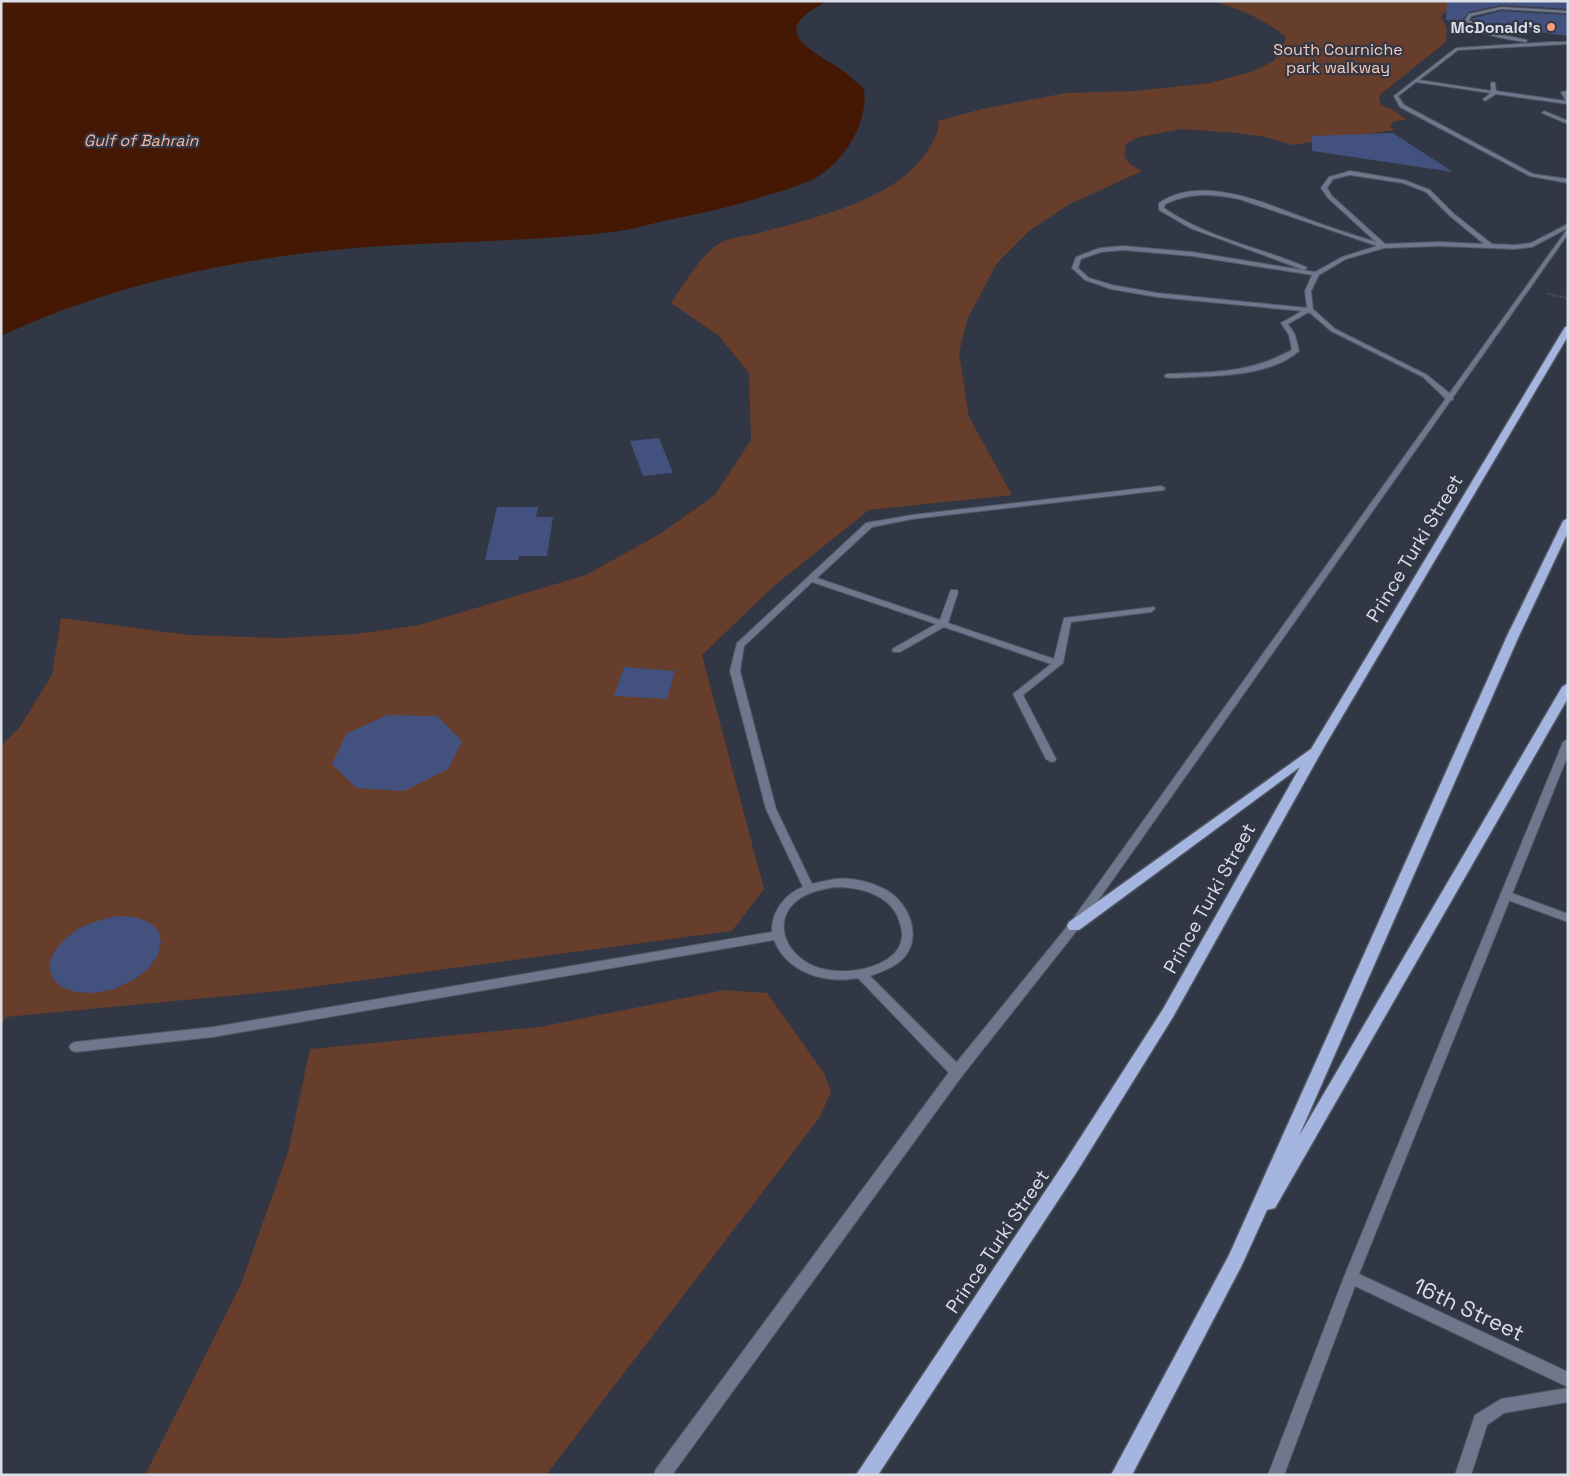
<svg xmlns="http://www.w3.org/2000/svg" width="1569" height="1476" font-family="'Space Grotesk',sans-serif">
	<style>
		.green { fill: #673d2b }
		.water { fill: #441803 }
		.building { fill: #42517d }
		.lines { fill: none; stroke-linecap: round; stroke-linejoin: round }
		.service-casing { stroke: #505562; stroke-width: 2 }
		.tertiary-casing { stroke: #505562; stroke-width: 2 }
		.primary-casing { stroke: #505562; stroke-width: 3 }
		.path { stroke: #8b8f9b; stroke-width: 2; stroke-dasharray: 0.5 2; stroke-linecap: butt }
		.service { fill: #6e778c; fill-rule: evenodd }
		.tertiary { fill: #6e778c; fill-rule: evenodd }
		.primary { fill: #a4b5df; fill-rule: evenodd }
		.poi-dot { fill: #f2a07f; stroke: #323745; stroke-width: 2 }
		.labels { text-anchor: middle; stroke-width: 4.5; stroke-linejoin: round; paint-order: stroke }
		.far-poi-label { font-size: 16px; font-weight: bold; fill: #dbdfe8; stroke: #323745; text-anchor: end }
		.far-park-label { font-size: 16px; fill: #fbc9b5; stroke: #323745 }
		.far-water-label { font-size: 16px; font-style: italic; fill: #f7b69b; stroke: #323745 }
		.street-label { font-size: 19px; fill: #dbdfe8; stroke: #323745 }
		.near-street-label { font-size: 22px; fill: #dbdfe8; stroke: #323745 }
	</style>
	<rect width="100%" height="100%" fill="#323745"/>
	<g class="green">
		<path d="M1212,1H1497C1479,3 1452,1 1441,17L1447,28L1446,42L1381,94L1379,98L1381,105L1393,110L1407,120L1394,121L1390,126L1395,130L1292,145L1265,137L1237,133L1182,129L1139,137L1126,144L1124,156L1130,164L1142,171L1068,205L1029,231L997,263L967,320L959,353L969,417L1012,495L869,510L774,586L702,655L764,889L732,931L289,990L6,1017L1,1025V746L19,728L52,675L61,618L189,635L280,638L356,634L419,625L586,575L658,535L714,496L751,440L749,373L719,336L671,303C683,286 702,252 722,242C732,237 748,236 759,233C813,218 903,199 931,145C935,137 940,130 938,121L982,109L1066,93L1134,91L1210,83L1251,72L1274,61L1282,50L1286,37C1262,18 1240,9 1212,1Z"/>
		<polygon points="724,990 767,993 824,1073 831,1091 820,1117 546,1475 145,1475 241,1284 288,1152 310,1049 539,1027"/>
	</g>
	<path class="water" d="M1,1H828C765,32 810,48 843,71C850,76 857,83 864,89C868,119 850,152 826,171C807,186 778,191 755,199C727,208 698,214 668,220C650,224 631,230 613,232C511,244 408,240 306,253C201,266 97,291 1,336Z"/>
	<g class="building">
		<polygon points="1447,1 1568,1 1568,9 1501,5 1469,12 1463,19 1465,23 1446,20"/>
		<polygon points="1501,11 1568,15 1568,36 1480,24 1471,19"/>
		<polygon points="1393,133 1453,172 1312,151 1312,136"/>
		<polygon points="659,438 673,473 643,476 630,441"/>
		<polygon points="497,507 538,507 536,517 553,517 547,556 519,556 518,560 485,560"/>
		<polygon points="624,667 675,671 667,699 614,696"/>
		<polygon points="387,715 437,716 462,741 448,769 404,791 356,788 332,764 346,734"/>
		<polygon points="117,916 135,917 149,922 158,930 161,942 158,955 148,969 133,980 114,989 94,993 76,992 61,987 52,977 49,965 54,952 65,939 79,928 97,921"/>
	</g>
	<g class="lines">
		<defs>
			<g id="service">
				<path d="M1501,7L1568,11V13L1501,9L1471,16L1469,20L1488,32L1527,40L1526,42C1504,39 1481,36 1465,20L1469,14Z"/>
				<polygon points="1550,42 1568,42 1568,44 1458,50 1419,80 1491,91 1491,83 1493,82 1495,83 1496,91 1566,101 1561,92 1568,91 1568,93 1566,93 1568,104 1496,94 1485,101 1483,99 1491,93 1416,82 1398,96 1404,105 1533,174 1568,179 1568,183 1530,176 1400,107 1394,96 1456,48"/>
				<polygon points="1544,111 1568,121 1568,124 1542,113"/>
				<path d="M1350,171L1404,180L1430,190L1454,214L1492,244L1515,245L1531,243L1568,224V228L1532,247L1515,249L1439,246L1384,248L1346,259L1319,275L1311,291L1313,309L1335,329L1427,375L1453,396V400H1447L1423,377L1331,331L1309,312L1288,324L1295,335L1299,351C1273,374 1225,376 1192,377C1183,377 1173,379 1165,377V375L1167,374C1214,372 1250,373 1292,350L1289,335L1281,323L1302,311L1157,297L1111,289L1085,280L1072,268L1076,257L1100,248L1123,246L1192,252L1315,272L1342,257L1377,246L1239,199C1211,194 1192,192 1165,204L1164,208C1207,238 1259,247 1306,267L1307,268L1304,270L1190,228L1159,210V203C1204,172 1273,207 1318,223C1337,230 1357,236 1376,242L1328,198L1321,188L1329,177ZM1350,175L1403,183L1426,192L1450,216L1484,244L1439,242L1385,244L1332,196L1327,188L1333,179ZM1123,250L1192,256L1312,275L1305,291L1307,308L1157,293L1112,285L1089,278L1078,268L1081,259L1101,252Z"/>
				<path d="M1161,486L1165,488L1164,490L912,519L872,527L817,578L940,620L950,592L951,590H957L958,592L948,623L1054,659L1064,618L1154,607L1155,609L1151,612L1071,622L1063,663L1023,695L1056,759L1055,761L1051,762L1046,759L1013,694L1051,664L944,627L900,652H894L892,650L894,648L936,624L812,582L744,646L740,671L776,809L812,884C820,882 828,880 835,879C853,877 876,883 891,893C913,910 923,944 898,963C890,969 880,972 870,976L962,1068L963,1072L962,1076L957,1077L952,1076L858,978C825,984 787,973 774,940L213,1037L75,1052L71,1050L69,1047L71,1044L75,1042L213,1027L772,932C771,912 785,894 803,887L766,809L730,671L737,643L866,523L912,515ZM835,887C863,887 895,896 901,927C903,934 902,942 898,949C880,974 826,978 803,960C780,943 775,914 802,897C812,891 824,889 835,887Z"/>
				<polygon points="1506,891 1568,914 1568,922 1502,898 1500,895 1502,892"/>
				<polygon points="1568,1388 1568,1402 1504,1413 1487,1425 1471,1475 1455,1475 1475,1415 1501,1399"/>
			</g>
			<g id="tertiary">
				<polygon points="1568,228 1568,234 1078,929 962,1076 672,1475 654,1475 656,1469 952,1068 1070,923"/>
				<polygon points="1568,739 1568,755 1359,1274 1568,1372 1568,1387 1355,1286 1284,1475 1268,1475 1344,1277 1563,742"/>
			</g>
			<g id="primary">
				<polygon points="1565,327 1568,327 1568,336 1323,749 1173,1017 1078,1170 878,1475 856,1475 1066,1160 1163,1009 1300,767 1079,930 1069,930 1067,926 1069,922 1311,749"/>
				<polygon points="1568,518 1568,532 1519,636 1299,1136 1562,687 1568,683 1568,698 1275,1208 1267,1210 1242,1265 1132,1475 1111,1475 1229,1255 1507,636 1563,521"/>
			</g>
		</defs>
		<use href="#service" class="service-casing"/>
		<use href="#tertiary" class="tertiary-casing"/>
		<use href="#primary" class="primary-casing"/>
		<polyline class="path" points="1548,294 1568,298"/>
		<use href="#service" class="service"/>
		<use href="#tertiary" class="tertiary"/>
		<use href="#primary" class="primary"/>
	</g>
	<circle class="poi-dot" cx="1551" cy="27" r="5"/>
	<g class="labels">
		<g class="far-poi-label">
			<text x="1541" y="33">McDonald's</text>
		</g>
		<g class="far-park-label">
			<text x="1338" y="55">South Courniche<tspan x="1338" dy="18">park walkway</tspan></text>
		</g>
		<g class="far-water-label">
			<text x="141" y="146">Gulf of Bahrain</text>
		</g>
		<g class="street-label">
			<text transform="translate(1414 548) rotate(-59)" y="7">Prince Turki Street</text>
			<text transform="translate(1209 898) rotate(-61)" y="7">Prince Turki Street</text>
			<text transform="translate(997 1241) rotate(-56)" y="7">Prince Turki Street</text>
		</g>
		<g class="near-street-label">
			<text transform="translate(1469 1309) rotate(25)" y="8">16th Street</text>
		</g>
	</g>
	<rect width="1569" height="1476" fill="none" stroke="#dbdfe8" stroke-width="5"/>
</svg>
